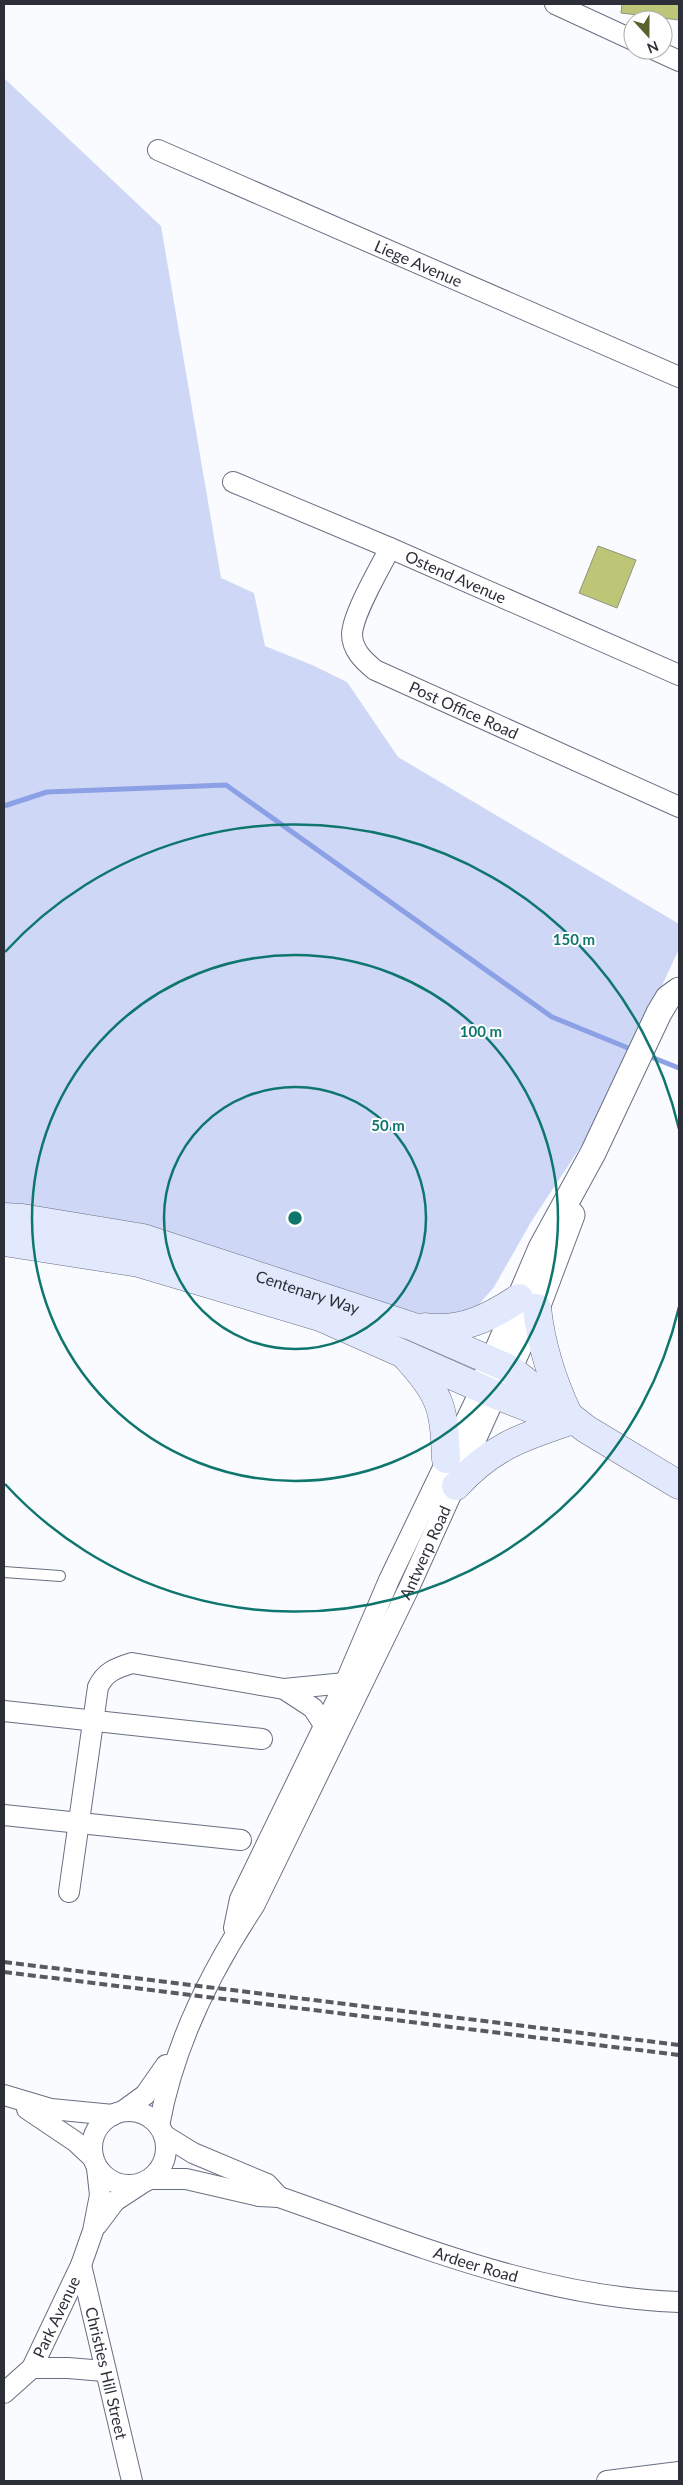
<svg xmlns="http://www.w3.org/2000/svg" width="683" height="2485" font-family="Lato,sans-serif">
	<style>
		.green { fill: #ced8f6 }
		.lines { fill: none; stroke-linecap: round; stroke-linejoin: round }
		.stream { stroke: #8ca0e5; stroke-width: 5 }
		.building { fill: #bdc677; stroke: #90937e }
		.service-casing { stroke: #696f82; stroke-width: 12 }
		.minor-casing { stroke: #696f82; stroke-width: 22 }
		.tertiary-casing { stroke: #696f82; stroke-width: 27 }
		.secondary-casing { stroke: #696f82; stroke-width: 29 }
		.service { stroke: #fff; stroke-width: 10 }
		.minor { stroke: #fff; stroke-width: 20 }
		.tertiary { stroke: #fff; stroke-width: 25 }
		.secondary { stroke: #e3e9fd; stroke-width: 28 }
		.rail { stroke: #585a62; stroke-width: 4; stroke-dasharray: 8 4; stroke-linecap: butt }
		.ring { fill: none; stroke: #0f766e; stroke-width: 2.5 }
		.labels { text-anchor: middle; stroke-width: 4; stroke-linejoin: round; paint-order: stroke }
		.street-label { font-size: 16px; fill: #2c2f37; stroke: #fff }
		.centre { fill: #0f766e; stroke: #fff; stroke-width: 2.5 }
		.ring-label { font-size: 15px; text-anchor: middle; font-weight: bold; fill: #0f766e; stroke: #fff; stroke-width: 4; stroke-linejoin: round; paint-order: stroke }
	</style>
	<rect width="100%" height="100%" fill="#f9fbff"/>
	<polygon class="green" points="4,78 161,226 221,578 254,593 265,646 312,665 347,682 398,757 679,924 679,949 601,1116 531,1222 494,1287 475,1309 431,1317 110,1218 4,1203"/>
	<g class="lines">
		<g class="stream">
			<polyline points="4,806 47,792 226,785 552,1017 633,1050"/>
			<polyline points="646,1055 679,1068"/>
		</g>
	</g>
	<g class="building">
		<polygon points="622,4 679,4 679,20 621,13"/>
		<polygon points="598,546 636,560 617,608 579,593"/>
	</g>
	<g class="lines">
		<defs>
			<polyline id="service" points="4,1572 60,1576"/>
			<g id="minor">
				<polyline points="555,4 633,40"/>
				<polyline points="655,50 679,61"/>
				<path id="s1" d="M158,150L679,377"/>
				<path id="s2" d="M233,482L390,548L679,675"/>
				<path id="s3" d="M390,548C380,568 353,613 352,634C352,650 364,661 375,670L679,807"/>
				<polyline points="284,1689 313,1708 324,1725"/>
				<polyline points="4,1711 262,1739"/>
				<polyline points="4,1815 241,1840"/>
				<path d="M69,1892L98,1687C105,1672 116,1668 132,1663L284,1689L345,1683"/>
				<polyline points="234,1928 240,1899 345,1683 389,1580 481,1389"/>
				<polyline points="4,2095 51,2109 113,2115"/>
				<polyline points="27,2109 76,2142 93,2158"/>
				<circle cx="129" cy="2148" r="37"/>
				<polyline points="123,2111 145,2095 166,2065"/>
				<path id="s4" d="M159,2126C173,2048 210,1972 254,1906L408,1590L496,1395"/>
				<polyline points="164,2135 193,2153 267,2184 279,2197"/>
				<path id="s5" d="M150,2179H186L259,2196L279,2197C412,2243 537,2297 679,2302"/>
				<polyline points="97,2225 115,2201 141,2184"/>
				<path id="s6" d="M81,2265L132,2481"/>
				<polyline points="32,2368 68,2368 104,2371"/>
				<path id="s7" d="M4,2393L32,2368L81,2265L93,2231L100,2195L97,2168"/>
				<polyline points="607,2481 679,2472"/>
			</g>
			<g id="tertiary">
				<polyline points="500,1388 537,1308 572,1215"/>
				<polyline points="481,1389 541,1248 593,1153 659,1013 668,998 679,990"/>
			</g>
			<g id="secondary">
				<path id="s8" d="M4,1217L22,1218L143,1238L411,1326L510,1369L586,1429L679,1485"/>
				<polyline points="4,1242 139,1263 320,1317 496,1395 563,1421"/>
				<path d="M537,1308C541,1344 553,1382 568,1414"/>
				<path d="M425,1327C461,1332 489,1318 519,1298"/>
				<path d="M408,1359C442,1396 444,1410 446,1459"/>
				<path d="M456,1486C491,1448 519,1438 567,1422"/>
			</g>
		</defs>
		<use href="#service" class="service-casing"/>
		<use href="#minor" class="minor-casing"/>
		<use href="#tertiary" class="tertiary-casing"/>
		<use href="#secondary" class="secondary-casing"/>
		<use href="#service" class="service"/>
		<use href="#minor" class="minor"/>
		<use href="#tertiary" class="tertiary"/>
		<use href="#secondary" class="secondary"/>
		<g class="rail">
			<polyline points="4,1962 679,2045"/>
			<polyline points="4,1972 679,2055"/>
		</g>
	</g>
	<g class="ring">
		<circle cx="295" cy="1218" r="131"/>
		<circle cx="295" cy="1218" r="263"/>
		<path d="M679 1307A394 394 0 0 1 5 1484M5 952A394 394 0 0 1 679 1129"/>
	</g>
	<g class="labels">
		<g class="street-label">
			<text dy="6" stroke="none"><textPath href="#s1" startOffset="284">Liege Avenue</textPath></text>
			<text dy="6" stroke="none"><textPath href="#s2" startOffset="242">Ostend Avenue</textPath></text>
			<text dy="6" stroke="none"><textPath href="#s3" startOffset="236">Post Office Road</textPath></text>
			<text dy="6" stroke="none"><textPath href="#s8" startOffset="314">Centenary Way</textPath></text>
			<text dy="6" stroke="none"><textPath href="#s4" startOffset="634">Antwerp Road</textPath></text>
			<text dy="6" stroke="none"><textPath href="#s5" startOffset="339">Ardeer Road</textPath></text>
			<text dy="6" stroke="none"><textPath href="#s7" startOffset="94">Park Avenue</textPath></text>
			<text dy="6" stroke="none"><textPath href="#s6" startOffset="111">Christies Hill Street</textPath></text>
		</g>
	</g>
	<circle cx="295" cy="1218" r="8" class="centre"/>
	<g class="ring-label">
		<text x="574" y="945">150 m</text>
		<text x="481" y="1037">100 m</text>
		<text x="388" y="1131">50 m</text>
	</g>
	<rect width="683" height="2485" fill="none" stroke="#2c2f37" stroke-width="10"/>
	<g transform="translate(648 35) rotate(159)"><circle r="24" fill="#ffffff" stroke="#abacaf"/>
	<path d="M0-4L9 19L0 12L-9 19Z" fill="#5a602e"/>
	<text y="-8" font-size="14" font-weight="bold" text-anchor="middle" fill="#2c2f37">N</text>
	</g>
</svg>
